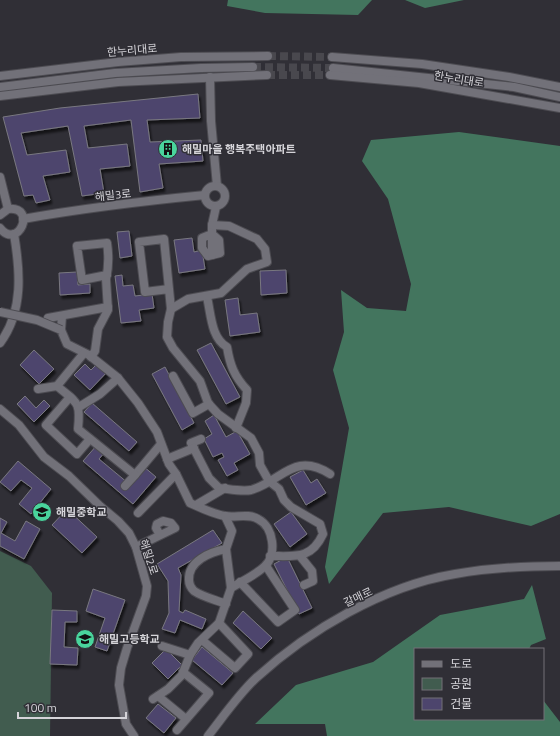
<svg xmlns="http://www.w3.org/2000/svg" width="560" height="736" font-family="'Titillium Web','Noto Sans KR',sans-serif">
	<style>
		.green { fill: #415c4f }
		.forest { fill: #43755e }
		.building { fill: #4d456d; stroke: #797880; filter: url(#shadow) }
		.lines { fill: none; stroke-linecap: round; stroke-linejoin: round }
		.minor-tunnel { stroke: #49484e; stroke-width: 8; stroke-dasharray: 8 4; stroke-linecap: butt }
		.minor-casing { stroke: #4d4c52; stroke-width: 10 }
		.minor { stroke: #727179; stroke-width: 8 }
		.minor-bridge-casing { stroke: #4d4c52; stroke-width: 10; stroke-linecap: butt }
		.minor-bridge { stroke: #727179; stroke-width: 8 }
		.labels { text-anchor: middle; stroke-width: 3; stroke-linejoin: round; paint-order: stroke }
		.street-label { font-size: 11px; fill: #d5d4d9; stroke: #302f36 }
		.poi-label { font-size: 11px; font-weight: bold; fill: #d5d4d9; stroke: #302f36; text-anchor: start }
	</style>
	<defs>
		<filter id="shadow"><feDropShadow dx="2" dy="3.5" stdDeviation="1" flood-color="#0009"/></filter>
	</defs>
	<rect width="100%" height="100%" fill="#302f36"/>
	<polygon class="green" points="0,551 31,566 52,593 50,736 0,736"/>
	<g class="forest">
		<polygon points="228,0 372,0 358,15 265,13 227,6"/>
		<polygon points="405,0 464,0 425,8"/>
		<polygon points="459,132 560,146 560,514 531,526 449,507 383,513 329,584 325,567 349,428 333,370 344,332 341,290 367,308 406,311 411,284 388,199 362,161 371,140"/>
		<polygon points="532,585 546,639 531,645 529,649 415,649 415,719 543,719 543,700 560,722 560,736 327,736 325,724 255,724 296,685 373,662 440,615 524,599"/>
	</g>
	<g class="building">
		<polygon points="198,94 200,118 147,120 150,142 201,140 203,161 159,164 163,188 140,192 131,120 84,126 88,148 127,144 130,166 100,169 104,193 82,196 68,126 21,133 27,155 66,150 70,172 43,176 50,200 36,203 33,195 24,196 3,117 60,108"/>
		<polygon points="129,231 132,256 120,258 117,232"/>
		<polygon points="192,238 194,252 202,250 205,269 179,273 174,240"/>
		<polygon points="286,270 287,293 261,295 260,271"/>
		<polygon points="77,272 78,285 90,284 90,293 60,295 59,273"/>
		<polygon points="122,275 123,286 133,285 135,296 152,294 154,308 139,310 141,321 121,323 115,276"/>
		<polygon points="238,298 240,315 257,313 260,332 230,336 225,300"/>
		<polygon points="211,343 240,397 226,404 197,350"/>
		<polygon points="34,350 54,369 39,384 20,365"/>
		<polygon points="98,363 107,372 90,390 74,375 85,364 91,370"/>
		<polygon points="165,367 194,423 182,430 152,374"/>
		<polygon points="25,396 36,408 44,400 50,406 34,422 17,404"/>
		<polygon points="92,403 137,442 129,451 84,412"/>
		<polygon points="214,415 226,437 237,431 250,454 234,463 238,470 227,476 218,460 224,457 222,453 213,457 204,439 212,434 205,421"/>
		<polygon points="97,445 105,452 99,459 128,483 143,466 156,477 133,504 83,461"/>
		<polygon points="18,461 51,489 31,514 19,504 32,488 21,480 11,491 0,482"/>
		<polygon points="303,470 311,483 317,479 326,493 306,505 290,477"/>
		<polygon points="67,509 97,537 82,553 52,525"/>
		<polygon points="291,512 307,534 290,547 274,524"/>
		<polygon points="0,518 7,522 1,533 15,541 26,521 40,529 24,559 0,546"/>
		<polygon points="213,530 222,543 178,568 181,575 179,611 183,613 185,610 206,619 202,629 180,620 175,633 162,629 169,613 168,581 157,564"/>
		<polygon points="287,557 312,608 299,614 274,564"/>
		<polygon points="93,589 125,600 107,651 95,647 105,618 86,611"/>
		<polygon points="52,610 77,611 77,622 65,622 64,647 78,648 77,665 50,664"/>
		<polygon points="243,611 272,638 261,649 233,623"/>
		<polygon points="202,647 233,673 222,685 192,660"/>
		<polygon points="166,649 182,665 168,679 152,663"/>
		<polygon points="158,704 176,718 164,733 146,718"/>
	</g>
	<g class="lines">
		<g class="minor-tunnel">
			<polyline points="268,56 332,57"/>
			<polyline points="253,67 333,68"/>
			<polyline points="267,75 330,75"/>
		</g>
		<defs>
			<g id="minor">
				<polyline points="332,57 422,64 509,77 560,87"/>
				<polyline points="333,68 514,87 560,97"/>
				<polyline points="330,75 419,83 560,108"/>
				<polyline points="0,76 118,62 181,57 268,56"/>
				<polyline points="210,77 211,121 217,186"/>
				<polyline points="0,87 115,73 201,68 253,67"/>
				<polyline points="0,96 118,82 267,75"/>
				<polyline points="0,177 8,209"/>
				<circle cx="215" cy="196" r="10"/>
				<path d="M0,215L8,209C38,206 18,251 0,228"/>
				<path d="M23,219C84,208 144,201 205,195"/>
				<polygon points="212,234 219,240 220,253 208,256 202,248 202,238"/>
				<polyline points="212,255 212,225 216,207"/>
				<path d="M169,289L145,292L139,242L164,239L171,309L168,322L167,337L173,348L200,381L208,403L218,414L251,438L259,453L260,465L269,481L279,489L284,500L291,507L320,524L323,534C311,560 295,556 270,556"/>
				<path d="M207,297C211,314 211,338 227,347C230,365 234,376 247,390L246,403L236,428"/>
				<polyline points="171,309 188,299 221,293 247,269 267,262 265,249 257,239 229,226 212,225"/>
				<path d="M62,316L61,330L67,344L89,355L118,378L138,403L157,432L169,464L176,474L190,503C201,508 213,514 225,516C236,518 248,513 258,519C274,527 277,555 265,566C256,575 242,581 231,588"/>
				<polyline points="48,318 108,307"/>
				<path d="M0,343C24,311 20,270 14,234"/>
				<path d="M91,357L95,351L98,329L108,310L106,279C109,266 109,256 107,243L77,246L82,280L107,275"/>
				<polyline points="173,376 193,413 209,404"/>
				<path d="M57,386C77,403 81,401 78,429L135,475L161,444"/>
				<polyline points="38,389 57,386 84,353"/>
				<polyline points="70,397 46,425 77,454 90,439"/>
				<polyline points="79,407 100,394 118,378"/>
				<polyline points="0,409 19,425 44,457 69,476 100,506 118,521 129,533 136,547 147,586 146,596 127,648 121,668 119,685 126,724 134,736"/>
				<path d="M201,439L191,443L209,478L219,488C229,489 242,492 251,490C282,481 294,451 330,474"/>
				<polyline points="167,459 194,448"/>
				<polyline points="125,486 135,475"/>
				<polyline points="196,505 225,488"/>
				<polyline points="138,513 176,474"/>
				<polyline points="136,547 175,528 171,523 163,521 157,524 156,528 160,535"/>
				<polyline points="300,556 312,571 313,581 304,585"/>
				<polyline points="240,582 278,622 295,610 266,566"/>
				<path d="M226,604C216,600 203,597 194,591C191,588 189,584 189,580C188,561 210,552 226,549"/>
				<polyline points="202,640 235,668 248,654 219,623"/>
				<polyline points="162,646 190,655"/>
				<polyline points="158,696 186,719"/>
				<polyline points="153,699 168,689 182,675 190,655 198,643 219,623 231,588 226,549 232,531 225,516"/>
				<polyline points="177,730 209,693 183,672"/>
				<path d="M208,736C223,717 238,695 256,678C309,630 383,586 455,574C489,568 525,566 560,566"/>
			</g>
		</defs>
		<use href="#minor" class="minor-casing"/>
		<use href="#minor" class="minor"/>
		<defs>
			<polyline id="minor-bridge" points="0,312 37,320 61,330"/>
		</defs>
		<use href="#minor-bridge" class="minor-bridge-casing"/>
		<use href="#minor-bridge" class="minor-bridge"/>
	</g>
	<defs>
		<symbol id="building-disc" viewBox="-11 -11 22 22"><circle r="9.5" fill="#49d49c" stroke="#302f36"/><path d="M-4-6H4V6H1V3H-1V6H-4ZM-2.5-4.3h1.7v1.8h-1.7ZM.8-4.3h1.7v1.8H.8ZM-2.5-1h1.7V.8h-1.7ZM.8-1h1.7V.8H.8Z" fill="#111"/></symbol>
		<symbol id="school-disc" viewBox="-11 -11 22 22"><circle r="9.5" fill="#49d49c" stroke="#302f36"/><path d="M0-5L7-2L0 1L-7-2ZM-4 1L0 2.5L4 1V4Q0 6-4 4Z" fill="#111"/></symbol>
	</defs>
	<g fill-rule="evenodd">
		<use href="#building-disc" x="157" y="138" width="22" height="22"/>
		<use href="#school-disc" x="31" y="501" width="22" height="22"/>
		<use href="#school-disc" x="74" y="628" width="22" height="22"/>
	</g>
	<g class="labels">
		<g class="street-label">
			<text transform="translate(132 50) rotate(-5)" y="4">한누리대로</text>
			<text transform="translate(459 79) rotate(9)" y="4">한누리대로</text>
			<text transform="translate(113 195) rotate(-6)" y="4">해밀3로</text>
			<text transform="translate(149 557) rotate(72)" y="4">해밀2로</text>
			<text transform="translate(358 597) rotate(-25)" y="4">갈매로</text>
		</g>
		<g class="poi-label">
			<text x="182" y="153">해밀마을 행복주택아파트</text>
			<text x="56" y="516">해밀중학교</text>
			<text x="99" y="643">해밀고등학교</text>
		</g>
	</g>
	<rect x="414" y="648" width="130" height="72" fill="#302f36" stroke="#727177"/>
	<rect x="422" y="661" width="20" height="6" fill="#727179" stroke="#727177"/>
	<text x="450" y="668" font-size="12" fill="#d5d4d9">도로</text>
	<rect x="422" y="678" width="20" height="12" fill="#415c4f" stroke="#727177"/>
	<text x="450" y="688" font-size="12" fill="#d5d4d9">공원</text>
	<rect x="422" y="698" width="20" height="12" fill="#4d456d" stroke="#727177"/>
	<text x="450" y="708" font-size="12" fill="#d5d4d9">건물</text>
	<path d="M18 712v6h108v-6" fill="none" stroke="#d5d4d9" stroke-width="2"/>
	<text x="24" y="712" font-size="12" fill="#d5d4d9" stroke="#302f36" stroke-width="3" paint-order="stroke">100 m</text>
</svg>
